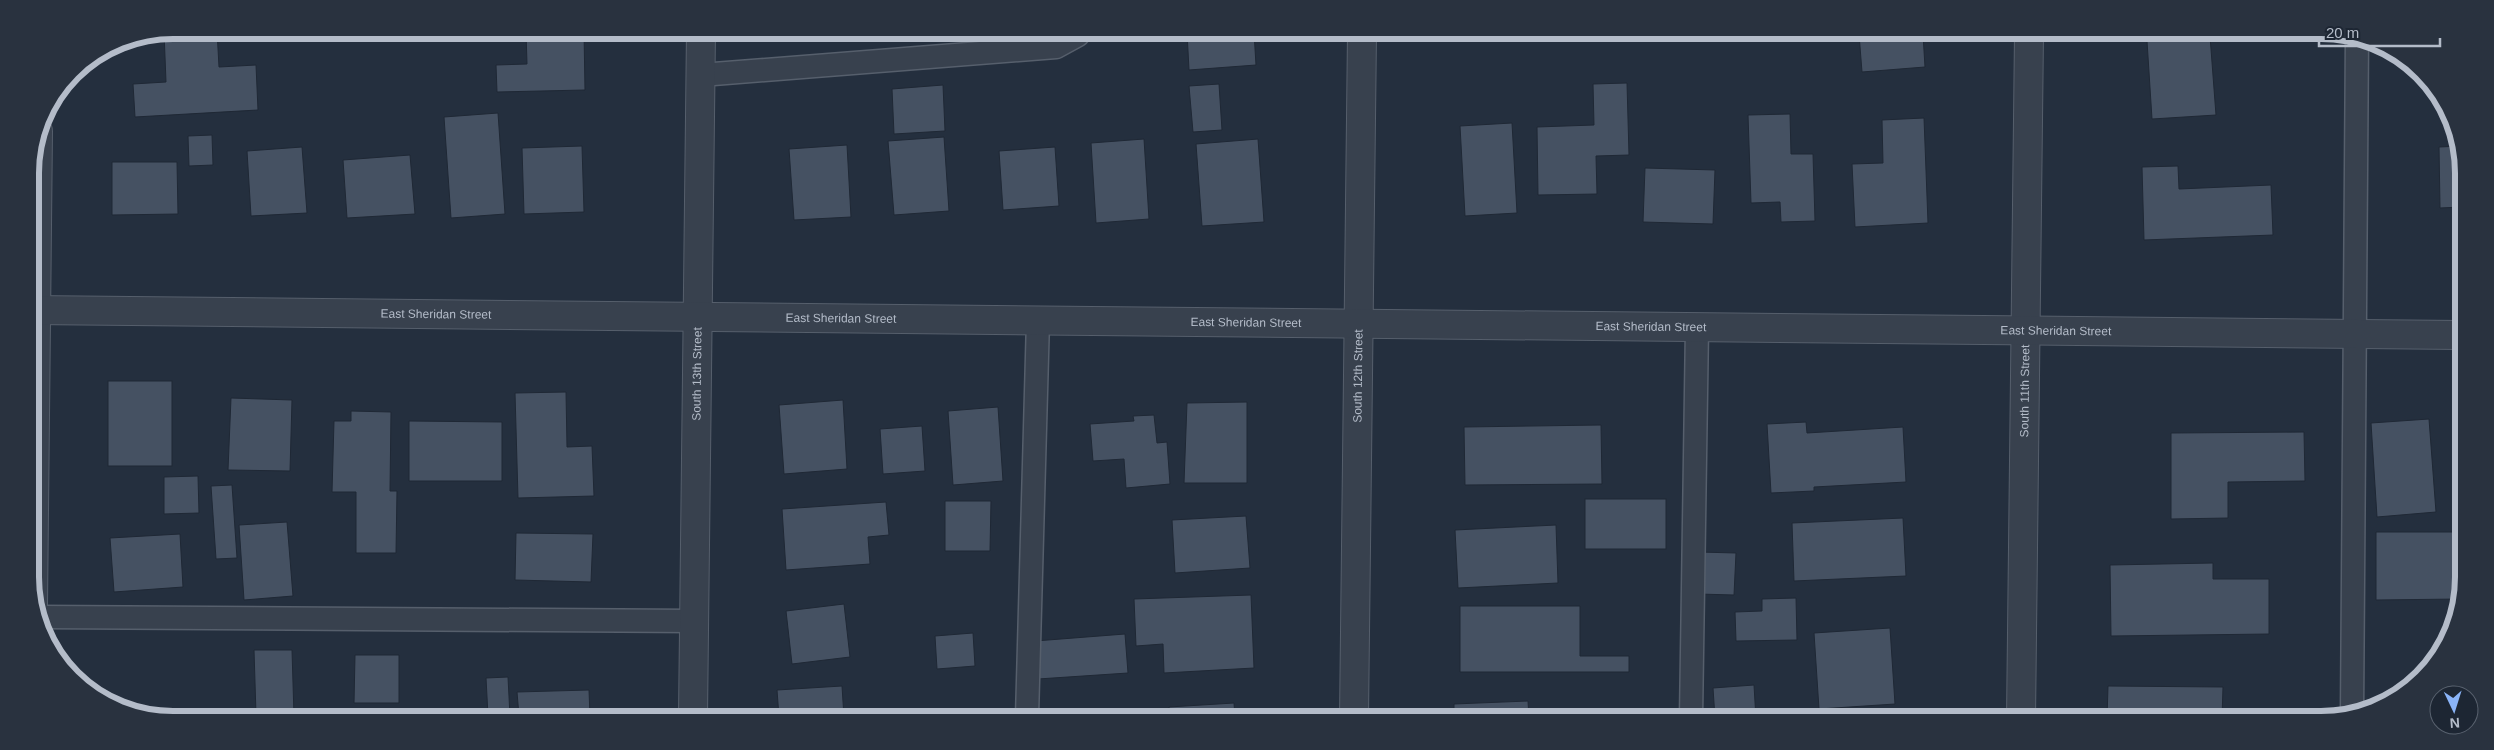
<svg xmlns="http://www.w3.org/2000/svg" width="2494" height="750" font-family="Helvetica,sans-serif">
	<style>
		.building { fill: #455162; stroke: #1f2835 }
		.lines { fill: none; stroke-linecap: round; stroke-linejoin: round }
		.service-casing { stroke: #565f6c; stroke-width: 25 }
		.minor-casing { stroke: #565f6c; stroke-width: 30 }
		.tertiary-casing { stroke: #565f6c; stroke-width: 30 }
		.service { stroke: #38414e; stroke-width: 22 }
		.minor { stroke: #38414e; stroke-width: 28 }
		.tertiary { stroke: #38414e; stroke-width: 28 }
		.labels { text-anchor: middle; stroke-width: 4; stroke-linejoin: round; paint-order: stroke }
		.street-label { font-size: 12px; fill: #b4bcc9; stroke: #1d2633 }
		.rim { fill: none; stroke: #b4bcc9; stroke-width: 6 }
	</style>
	<rect width="100%" height="100%" fill="#242f3e"/>
	<g class="building">
		<polygon points="173,30 217,30 219,67 256,65 258,110 135,117 133,84 166,82 164,32"/>
		<polygon points="584,31 585,90 497,92 496,65 527,64 526,32"/>
		<polygon points="817,31 902,32 902,36 817,36"/>
		<polygon points="1128,32 1168,32 1168,40 1128,41"/>
		<polygon points="1187,32 1254,32 1256,65 1189,70"/>
		<polygon points="1859,34 1923,34 1925,67 1862,72"/>
		<polygon points="2210,36 2216,115 2152,119 2147,41"/>
		<polygon points="1627,83 1629,155 1596,156 1597,194 1538,195 1537,127 1594,125 1593,84"/>
		<polygon points="1219,84 1222,130 1193,132 1189,86"/>
		<polygon points="943,85 945,131 894,134 892,89"/>
		<polygon points="498,113 505,214 451,218 444,117"/>
		<polygon points="1790,114 1791,154 1813,154 1815,221 1781,222 1780,202 1751,203 1748,115"/>
		<polygon points="1924,118 1928,223 1855,227 1852,164 1883,163 1882,120"/>
		<polygon points="1512,123 1517,213 1465,216 1460,126"/>
		<polygon points="212,135 213,165 189,166 188,136"/>
		<polygon points="944,137 949,211 894,215 888,141"/>
		<polygon points="1144,139 1149,219 1096,223 1091,143"/>
		<polygon points="1258,139 1264,222 1202,226 1196,144"/>
		<polygon points="847,145 851,217 794,220 789,149"/>
		<polygon points="582,146 584,212 524,214 522,148"/>
		<polygon points="2461,146 2461,207 2440,208 2439,147"/>
		<polygon points="302,147 307,213 251,216 247,151"/>
		<polygon points="1055,147 1059,206 1003,210 999,151"/>
		<polygon points="410,155 415,214 347,218 343,160"/>
		<polygon points="112,162 177,162 178,214 112,215"/>
		<polygon points="2178,166 2179,189 2271,185 2273,235 2144,240 2142,167"/>
		<polygon points="1645,168 1715,170 1713,224 1643,222"/>
		<rect x="108" y="381" width="64" height="85"/>
		<polygon points="566,392 567,447 592,446 594,496 518,498 515,393"/>
		<polygon points="231,398 292,400 290,471 228,470"/>
		<polygon points="843,400 847,469 784,474 779,405"/>
		<polygon points="1247,402 1247,483 1184,483 1187,403"/>
		<polygon points="998,407 1003,481 953,485 948,411"/>
		<polygon points="351,411 391,412 390,491 397,491 396,553 356,553 356,492 332,492 334,421 351,421"/>
		<polygon points="1154,415 1157,443 1167,442 1170,484 1126,488 1124,459 1093,461 1090,424 1134,421 1133,416"/>
		<polygon points="2429,419 2436,512 2377,517 2371,423"/>
		<polygon points="409,421 502,422 502,481 409,481"/>
		<polygon points="1806,422 1807,433 1903,427 1906,482 1814,487 1814,491 1771,493 1767,424"/>
		<polygon points="1601,425 1602,484 1465,485 1464,427"/>
		<polygon points="922,426 925,471 883,474 880,429"/>
		<polygon points="2304,432 2305,481 2228,482 2228,518 2171,519 2171,433"/>
		<polygon points="198,476 199,513 164,514 164,477"/>
		<polygon points="232,485 237,558 216,559 211,486"/>
		<rect x="1585" y="499" width="81" height="50"/>
		<polygon points="945,501 991,501 990,551 945,551"/>
		<polygon points="886,502 889,535 868,537 870,564 786,570 782,509"/>
		<polygon points="1246,516 1250,568 1175,573 1172,520"/>
		<polygon points="1903,518 1906,576 1794,581 1792,523"/>
		<polygon points="287,522 293,596 244,600 239,525"/>
		<polygon points="1556,525 1558,583 1458,588 1455,530"/>
		<polygon points="2376,532 2460,532 2459,599 2376,600"/>
		<polygon points="516,533 593,534 591,582 515,580"/>
		<polygon points="180,534 183,587 114,592 110,538"/>
		<polygon points="1699,552 1736,553 1734,595 1698,594"/>
		<polygon points="2213,563 2213,579 2269,579 2269,634 2111,636 2110,565"/>
		<polygon points="1251,595 1254,668 1164,673 1163,644 1136,646 1134,599"/>
		<polygon points="1796,598 1797,640 1736,641 1735,612 1762,611 1762,599"/>
		<polygon points="844,604 850,657 792,664 786,611"/>
		<polygon points="1460,606 1580,606 1580,656 1629,656 1629,672 1460,672"/>
		<polygon points="1890,628 1895,704 1819,709 1814,633"/>
		<polygon points="973,633 975,666 937,669 935,636"/>
		<polygon points="1125,634 1128,673 1038,679 1035,641"/>
		<polygon points="254,650 292,650 294,716 256,715"/>
		<polygon points="355,655 399,655 399,703 354,703"/>
		<polygon points="508,677 510,716 488,716 486,678"/>
		<polygon points="1754,685 1756,719 1715,718 1713,688"/>
		<polygon points="842,686 844,717 779,717 777,690"/>
		<polygon points="2108,686 2223,687 2222,719 2107,719"/>
		<polygon points="589,690 590,716 519,716 517,692"/>
		<polygon points="1528,701 1529,718 1454,718 1454,704"/>
		<polygon points="1234,703 1235,717 1170,717 1169,707"/>
	</g>
	<g class="lines">
		<defs>
			<g id="service">
				<polyline points="701,75 1056,47 1078,35 1080,32"/>
				<polyline points="39,617 694,621"/>
				<polyline points="2352,715 2357,35"/>
				<polyline points="1027,717 1038,320"/>
				<polyline points="1691,718 1697,327"/>
			</g>
			<g id="minor">
				<polyline points="33,605 38,131"/>
				<path id="s1" d="M693,716L701,31"/>
				<path id="s2" d="M1354,718L1362,33"/>
				<path id="s3" d="M2021,719L2029,34"/>
			</g>
			<g id="tertiary">
				<path id="s4" d="M31,310L2460,335"/>
			</g>
		</defs>
		<use href="#service" class="service-casing"/>
		<use href="#minor" class="minor-casing"/>
		<use href="#tertiary" class="tertiary-casing"/>
		<use href="#service" class="service"/>
		<use href="#minor" class="minor"/>
		<use href="#tertiary" class="tertiary"/>
	</g>
	<g class="labels">
		<g class="street-label">
			<text dy="4" stroke="none"><textPath href="#s4" startOffset="405">East Sheridan Street</textPath></text>
			<text dy="4" stroke="none"><textPath href="#s4" startOffset="810">East Sheridan Street</textPath></text>
			<text dy="4" stroke="none"><textPath href="#s4" startOffset="1215">East Sheridan Street</textPath></text>
			<text dy="4" stroke="none"><textPath href="#s4" startOffset="1620">East Sheridan Street</textPath></text>
			<text dy="4" stroke="none"><textPath href="#s4" startOffset="2025">East Sheridan Street</textPath></text>
			<text dy="4" stroke="none"><textPath href="#s1" startOffset="342">South 13th Street</textPath></text>
			<text dy="4" stroke="none"><textPath href="#s2" startOffset="342">South 12th Street</textPath></text>
			<text dy="4" stroke="none"><textPath href="#s3" startOffset="328">South 11th Street</textPath></text>
		</g>
	</g>
	<path d="M0 0H2494V750H0ZM173 39H2321A134 134 0 0 1 2455 173V577A134 134 0 0 1 2321 711H173A134 134 0 0 1 39 577V173A134 134 0 0 1 173 39Z" fill="#29323f" fill-rule="evenodd"/>
	<path class="rim" d="M173 39H2321A134 134 0 0 1 2455 173V577A134 134 0 0 1 2321 711H173A134 134 0 0 1 39 577V173A134 134 0 0 1 173 39Z"/>
	<g transform="translate(2454 710) rotate(176)"><circle r="24" fill="#1d2633" stroke="#59626f"/>
	<path d="M0-4L9 19L0 12L-9 19Z" fill="#8ab4f8"/>
	<text y="-8" font-size="14" font-weight="bold" text-anchor="middle" fill="#b4bcc9">N</text>
	</g>
	<path d="M2319 38v8h121v-8" fill="none" stroke="#b4bcc9" stroke-width="2.5"/>
	<text x="2326" y="38" font-size="15" fill="#b4bcc9" stroke="#1d2633" stroke-width="4" paint-order="stroke">20 m</text>
</svg>
